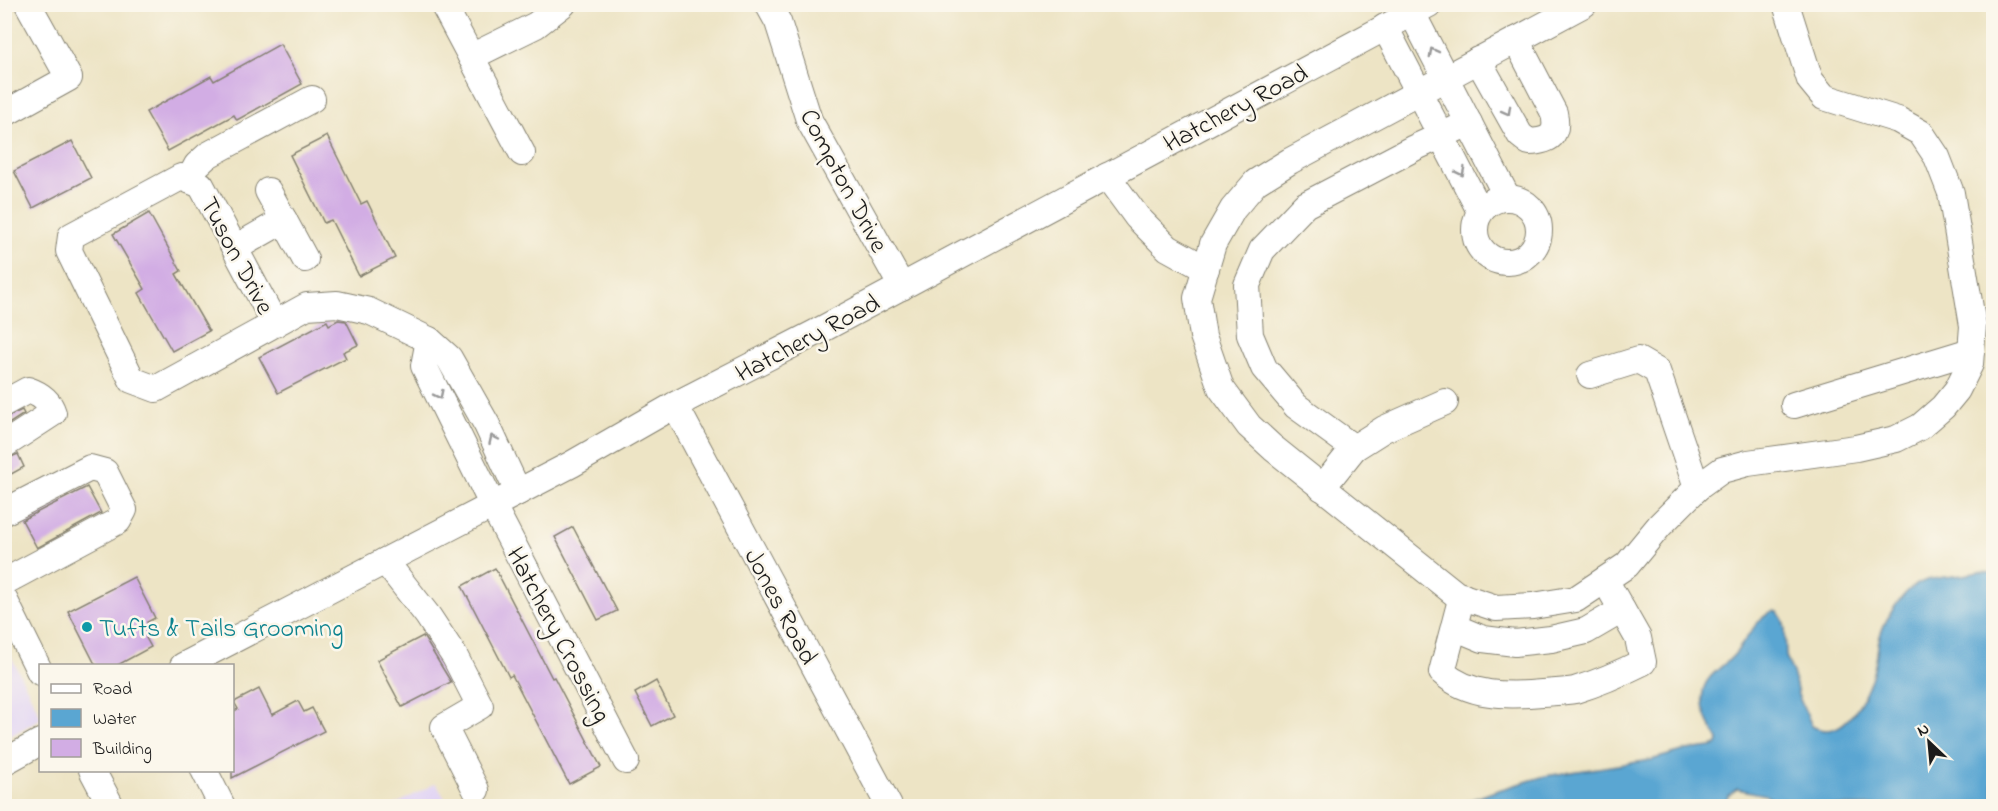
<svg xmlns="http://www.w3.org/2000/svg" width="1998" height="811" font-family="'Indie Flower',sans-serif">
	<style>
		.built { fill: #e1d4f4 }
		.water { fill: #5aa6d2; stroke: #3b6177; stroke-width: 1.5 }
		.building { fill: #d2ade4 }
		.lines { fill: none; stroke-linecap: round; stroke-linejoin: round }
		.minor-casing { stroke: #848070; stroke-width: 28 }
		.minor { stroke: #fff; stroke-width: 26 }
		.oneway { stroke: #999 }
		.culture-dot { fill: #0f9aa8; stroke: #fbf7ec; stroke-width: 2 }
		.labels { text-anchor: middle; stroke-width: 5; stroke-linejoin: round; paint-order: stroke }
		.street-label { font-size: 26px; fill: #1c1c1c; stroke: #fbf7ec }
		.culture-label { font-size: 26px; fill: #0d838f; stroke: #fbf7ec; text-anchor: start }
	</style>
	<rect width="100%" height="100%" fill="#fbf7ec"/>
	<filter id="ink" filterUnits="userSpaceOnUse"><feTurbulence type="fractalNoise" baseFrequency=".0167" numOctaves="2"/><feDisplacementMap in="SourceGraphic" scale="12" xChannelSelector="R" yChannelSelector="G"/><feConvolveMatrix kernelMatrix="1 2 1 2 8 2 1 2 1" color-interpolation-filters="sRGB"/></filter>
	<filter id="wash" filterUnits="userSpaceOnUse"><feTurbulence type="fractalNoise" baseFrequency=".008" numOctaves="4" result="noise"/><feDisplacementMap in="SourceGraphic" scale="24" xChannelSelector="R" yChannelSelector="G"/><feGaussianBlur stdDeviation="1.35" result="paint"/><feColorMatrix in="noise" values="0 0 0 0 0 0 0 0 0 0 0 0 0 0 0 0 0 1.4 0 .05"/><feComposite in="paint" operator="in"/></filter>
	<g filter="url(#wash)">
		<rect width="100%" height="100%" fill="#ede4c5"/>
		<g class="built">
			<polygon points="5,644 40,715 40,719 5,739"/>
			<polygon points="436,783 449,806 393,806"/>
		</g>
		<path class="water" d="M1978,572L1993,573V806H1785L1766,795L1737,789L1728,796L1725,806H1455L1495,791L1545,776L1651,760L1686,750L1711,747L1717,745L1718,740C1710,725 1700,709 1703,692C1705,676 1723,667 1733,656C1745,643 1753,623 1769,613C1773,610 1773,611 1778,612L1783,620L1785,629L1786,656L1794,676L1798,695L1812,726C1846,745 1870,690 1875,665C1878,654 1877,643 1881,633C1886,619 1897,601 1908,591C1926,573 1956,579 1978,572Z"/>
		<g id="blocks">
			<g class="building">
				<polygon points="280,44 302,84 237,120 234,115 168,151 146,112 211,76 214,81"/>
				<polygon points="327,136 361,204 367,201 395,258 359,276 331,220 324,223 290,155"/>
				<polygon points="72,141 91,178 33,208 14,171"/>
				<polygon points="149,213 181,271 176,274 209,331 172,351 139,293 145,289 113,234"/>
				<polygon points="338,320 346,321 358,345 343,352 346,358 278,393 259,357 327,321 329,325"/>
				<polygon points="22,410 24,414 4,427 4,418"/>
				<polygon points="18,454 24,467 4,478 4,460"/>
				<polygon points="87,487 101,513 37,548 22,520"/>
				<polygon points="573,527 617,611 598,620 555,537"/>
				<polygon points="495,568 552,678 554,677 601,767 569,784 512,675 509,677 462,586"/>
				<polygon points="134,577 155,618 147,622 153,634 146,638 151,647 116,666 96,666 68,611"/>
				<polygon points="423,636 451,682 402,707 377,660"/>
				<polygon points="656,681 673,715 652,726 635,693"/>
				<polygon points="259,689 272,715 298,701 304,712 312,708 324,731 232,778 232,712 238,709 234,702"/>
			</g>
		</g>
	</g>
	<g filter="url(#ink)">
		<use href="#blocks" fill-opacity="0" stroke="#848070" stroke-width="1.5"/>
		<g class="lines">
			<defs>
				<g id="minor">
					<polyline points="443,4 522,153"/>
					<polyline points="768,4 778,22 809,120 902,287"/>
					<polyline points="1584,4 1290,161 1256,182 1233,209 1213,244 1197,298 1203,336 1221,388 1249,426 1273,448 1457,595 1496,608 1533,606 1576,599 1627,565 1660,525 1697,488 1722,470 1748,463 1856,448 1896,439 1920,427 1943,407 1957,390 1970,364 1973,326 1951,193 1937,157 1921,133 1898,120 1824,97 1810,80 1786,4"/>
					<polyline points="1412,13 1507,197"/>
					<polyline points="1385,27 1480,211"/>
					<polyline points="471,57 536,25 563,4"/>
					<path d="M1478,60L1520,135L1529,142C1550,141 1559,135 1554,113L1516,40"/>
					<polyline points="4,114 69,78 28,4"/>
					<polyline points="1107,176 1137,217 1168,248 1206,269"/>
					<polyline points="189,180 197,165 208,155 312,99"/>
					<polyline points="268,191 305,259"/>
					<circle cx="1507" cy="230" r="32"/>
					<polyline points="235,248 284,220"/>
					<polyline points="275,324 201,185 181,177 71,236 69,251 132,380 156,389 307,306 337,304 369,311 429,340 449,358 487,425 518,492"/>
					<polyline points="429,340 424,366 493,506 626,761"/>
					<polyline points="1590,375 1638,360 1657,371 1697,488"/>
					<path d="M4,403L28,390C40,394 49,400 53,413L4,445"/>
					<polyline points="675,405 889,806"/>
					<polyline points="1794,405 1971,351"/>
					<polyline points="1354,448 1296,406 1264,368 1250,335 1247,285 1262,250 1305,205 1414,148 1469,123"/>
					<polyline points="1322,488 1354,448 1384,429 1445,402"/>
					<polyline points="4,512 90,468 105,472 124,510 118,521 4,582"/>
					<polyline points="385,561 428,616 455,657 480,706 444,727 476,790"/>
					<path d="M1462,596L1442,672C1469,697 1508,696 1542,693C1553,692 1564,692 1575,690C1598,683 1621,673 1643,662L1638,638L1605,580"/>
					<polyline points="4,599 40,672"/>
					<polyline points="1454,627 1483,639 1515,643 1551,639 1586,631 1622,610"/>
					<polyline points="183,666 572,464 675,405 815,333 1429,4"/>
					<polyline points="4,762 40,742"/>
					<polyline points="92,770 111,806"/>
					<polyline points="204,770 222,806"/>
				</g>
			</defs>
			<use href="#minor" class="minor-casing"/>
			<use href="#minor" class="minor"/>
		</g>
		<defs><path id="oneway-chevron" d="M-2-3.5L2.5 0L-2 3.5" fill="none" stroke-width="1.6" stroke-linecap="round" stroke-linejoin="round" transform="scale(1.5)"/></defs>
		<g class="oneway">
			<use href="#oneway-chevron" transform="translate(1433 52) rotate(-118)"/>
			<use href="#oneway-chevron" transform="translate(1507 111) rotate(61)"/>
			<use href="#oneway-chevron" transform="translate(1461 172) rotate(63)"/>
			<use href="#oneway-chevron" transform="translate(439 395) rotate(64)"/>
			<use href="#oneway-chevron" transform="translate(493 439) rotate(-115)"/>
		</g>
	</g>
	<circle class="culture-dot" cx="87" cy="627" r="6"/>
	<g class="labels">
		<g class="street-label">
			<text transform="translate(1235 107) rotate(-28)" y="9">Hatchery Road</text>
			<text transform="translate(845 180) rotate(62)" y="9">Compton Drive</text>
			<text transform="translate(238 255) rotate(62)" y="9">Tuson Drive</text>
			<text transform="translate(807 337) rotate(-28)" y="9">Hatchery Road</text>
			<text transform="translate(782 606) rotate(62)" y="9">Jones Road</text>
			<text transform="translate(560 634) rotate(62)" y="9">Hatchery Crossing</text>
		</g>
		<g class="culture-label">
			<text x="99" y="636">Tufts &amp; Tails Grooming</text>
		</g>
	</g>
	<rect width="1998" height="811" fill="none" stroke="#fbf7ec" stroke-width="24"/>
	<rect x="39" y="664" width="195" height="108" fill="#fbf7ec" stroke="#a29f99" stroke-width="1.5"/>
	<rect x="51" y="684" width="30" height="9" fill="#ffffff" stroke="#a29f99" stroke-width="1.5"/>
	<text x="93" y="694" font-size="18" fill="#1c1c1c">Road</text>
	<rect x="51" y="709" width="30" height="18" fill="#5aa6d2" stroke="#a29f99" stroke-width="1.5"/>
	<text x="93" y="724" font-size="18" fill="#1c1c1c">Water</text>
	<rect x="51" y="739" width="30" height="18" fill="#d2ade4" stroke="#a29f99" stroke-width="1.5"/>
	<text x="93" y="754" font-size="18" fill="#1c1c1c">Building</text>
	<g transform="translate(1929 742) rotate(334)" stroke="#fbf7ec" stroke-width="4.5" paint-order="stroke">
	<path d="M0-4.5L10 22L0 15L-10 22Z" fill="#1c1c1c"/>
	<text y="-9" font-size="16" font-weight="bold" text-anchor="middle" fill="#1c1c1c">N</text>
	</g>
</svg>
